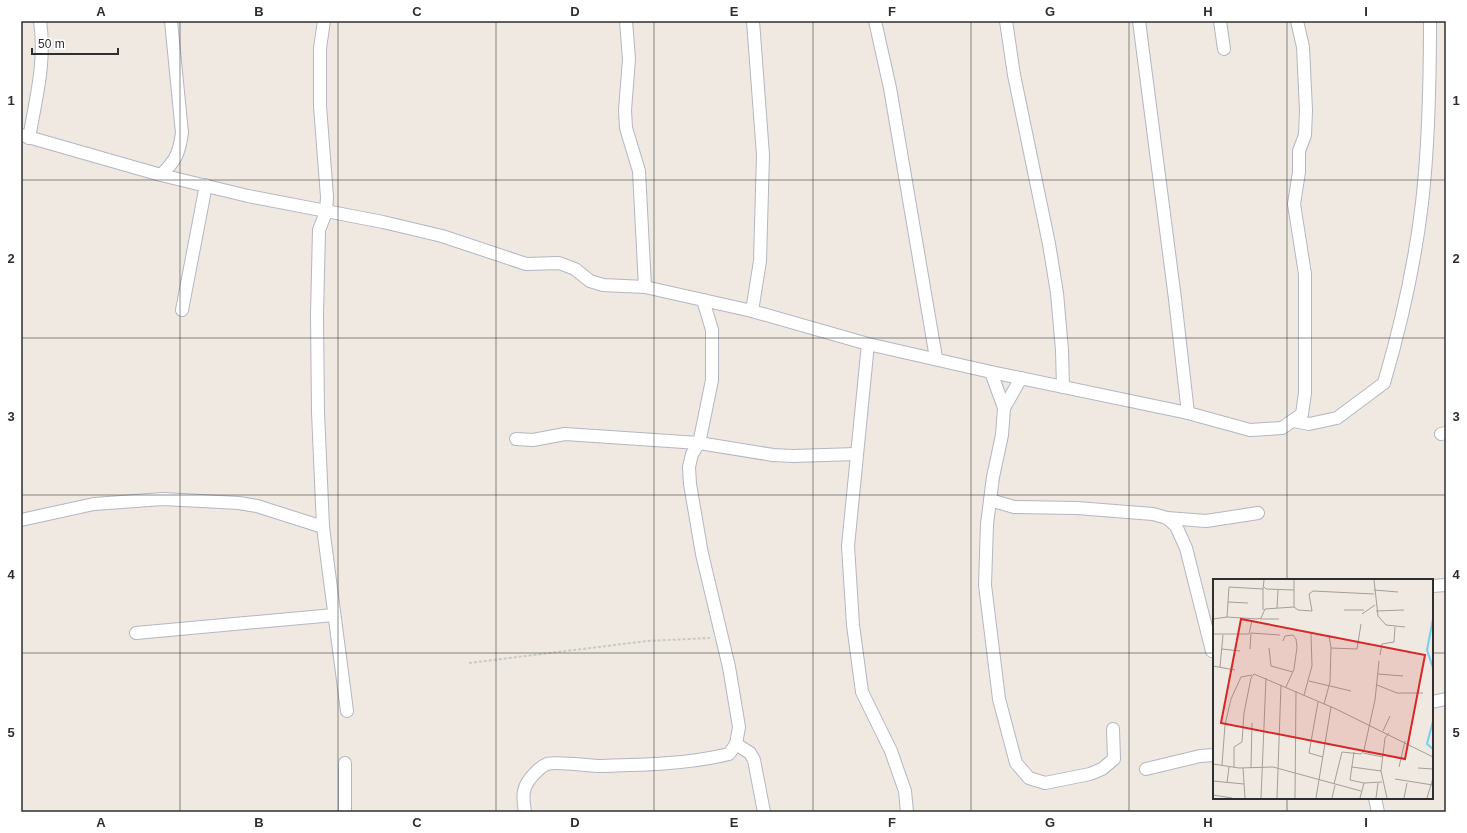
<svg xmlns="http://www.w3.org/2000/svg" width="1467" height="833" font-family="Arial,sans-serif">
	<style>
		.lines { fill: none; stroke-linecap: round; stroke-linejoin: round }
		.minor-casing { stroke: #b4b7c1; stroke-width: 14 }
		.path { stroke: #c9c9c9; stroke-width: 2; stroke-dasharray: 3 2; stroke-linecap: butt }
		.minor { stroke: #fff; stroke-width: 12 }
		.grid { fill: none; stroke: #2e2e2e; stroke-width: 1; stroke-opacity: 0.55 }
		.inset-river { fill: none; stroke: #75cff0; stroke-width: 2 }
		.inset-road { fill: none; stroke: #a29e99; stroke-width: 1 }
		.view { fill: #d62828; fill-opacity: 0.15; stroke: #d62828; stroke-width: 2 }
		.inset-edge { fill: none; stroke: #2e2e2e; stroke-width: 2 }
		.neatline { fill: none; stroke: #2e2e2e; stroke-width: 1.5 }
		.grid-label { font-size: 13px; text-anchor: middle; font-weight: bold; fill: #2e2e2e }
	</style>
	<rect width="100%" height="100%" fill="#efe9e1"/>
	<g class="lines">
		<defs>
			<g id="minor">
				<polyline points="324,21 320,48 320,106 327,197 326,212 319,230 317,315 318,412 323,527 347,711"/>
				<polyline points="626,21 629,59 625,110 626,128 639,171 645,287"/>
				<polyline points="875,21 890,88 936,358"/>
				<polyline points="1006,21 1014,75 1049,244 1057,293 1062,350 1063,387"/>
				<polyline points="1139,21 1175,299 1188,413"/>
				<polyline points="1220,21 1224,49"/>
				<polyline points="21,135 161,175 248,196 383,222 442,236 526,264 559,263 575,269 590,281 603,285 645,287 752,311 868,344 991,372 1188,413 1250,430 1282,428 1302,414 1305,393 1305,274 1294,204 1299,172 1299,151 1305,135 1306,110 1303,47 1297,21"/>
				<path d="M29,138C36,98 46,61 40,21"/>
				<path d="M161,175C176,160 179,154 182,133L171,21"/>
				<polyline points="182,310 206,185"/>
				<polyline points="752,311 760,261 763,155 753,21"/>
				<polyline points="868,344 848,546 853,625 862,692 891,751 905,791 907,812"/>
				<polyline points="991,372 1004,408"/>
				<polyline points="1021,378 1004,408 1002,435 993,477 987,524 985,585 999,699 1016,763 1029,778 1045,783 1090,774 1102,769 1114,759 1113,729"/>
				<path d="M1294,421L1309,424L1337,418L1384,383C1401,325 1415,263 1422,203C1429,143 1430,81 1430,21"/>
				<polyline points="1441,434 1446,433"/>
				<polyline points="516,439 533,440 565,434 699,443 773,455 793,456 856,454"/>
				<polyline points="990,500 1014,507 1077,508 1153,514 1167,518 1176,526 1186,548 1212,651"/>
				<polyline points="1167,518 1206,521 1258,513"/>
				<polyline points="21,520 94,504 163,499 239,503 257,506 323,527"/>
				<polyline points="1432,586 1446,585"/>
				<polyline points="136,633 334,615"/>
				<polyline points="1432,702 1446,699"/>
				<polyline points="736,744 750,753 754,760 764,812"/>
				<polyline points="345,763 345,812"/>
				<polyline points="1146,769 1200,756 1214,755"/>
				<polyline points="1375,798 1378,812"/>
				<path d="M525,812C522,795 522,786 535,773C538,770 542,766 547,764C556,761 589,766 601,766C643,765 688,764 729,754L736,744L739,727L729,667L702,554L690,484L689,467L692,454L699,443L701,434L712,380V330L703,300"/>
			</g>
		</defs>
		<use href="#minor" class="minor-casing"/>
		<polyline class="path" points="469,663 647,641 710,638"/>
		<use href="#minor" class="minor"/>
	</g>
	<path class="grid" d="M180,21V812M338,21V812M496,21V812M654,21V812M813,21V812M971,21V812M1129,21V812M1287,21V580M21,180H1446M21,338H1446M21,495H1446M21,653H1214M1432,653H1446M1287,798V812"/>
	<g transform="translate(1213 579)">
		<rect width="220" height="220" fill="#efe9e1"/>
		<path class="inset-river" d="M220,40L214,71L220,89M220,142L214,165L220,170"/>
		<path class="inset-road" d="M161,1L165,37L173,46L192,48M51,8L53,10L81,11M50,10V31M161,11L185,13M15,23L35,24M81,28L85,31L99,32L96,15L100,12L161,15M64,29L65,11M131,31H151M163,32L191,31M149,35L162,26M14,38L16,8L50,10L51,1M0,40L14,38L44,40L48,39L52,30L81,28V1M47,40H66M0,55H36L39,41M116,56L118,69M70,62L72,57L80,56L83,60L84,68L81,90L73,108M56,69L58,87L80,93M9,70L27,72M37,70L38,54L67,56M167,76L169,65L181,63L182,48M0,87L22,91M7,88L10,56M165,95L190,97M96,102L138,112M164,106L184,114H210M91,116L99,87L98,55M105,123L96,174L110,178M111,125L117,103L118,69L144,70L148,45M170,152L177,137M141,173L137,201L151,204M150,174L170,178M0,185L26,189L60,188L148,212M9,186L12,146L18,120L28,98L39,96M21,188V168L29,163L31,134L38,99L41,95L123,130L220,178M139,188L168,192M186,188L192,162M30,189L32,219M38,189L39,144M205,189L220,190M182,200L220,206M0,202L31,205M14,204L16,188M121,205L129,173L148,175L151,171L162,121L166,82M0,216L19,219M48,219L53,99M64,219L68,106M82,219L83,112M103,219L118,128M119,219L122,206M147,219L151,204L169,203M163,219L165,204M174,219L168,192L172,159L176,154M191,219L194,204M214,219L220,199"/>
		<path class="view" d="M28,40L212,76L192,180L8,144Z"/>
		<rect width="220" height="220" class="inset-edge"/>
	</g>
	<rect width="1467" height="833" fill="none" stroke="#ffffff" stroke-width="44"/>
	<path d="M32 48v6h86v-6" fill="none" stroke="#2e2e2e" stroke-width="2"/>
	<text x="38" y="48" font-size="12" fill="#2e2e2e" stroke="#ffffff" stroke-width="3" paint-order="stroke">50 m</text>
	<rect x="22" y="22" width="1423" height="789" class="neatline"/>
	<g class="grid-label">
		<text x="101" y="16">A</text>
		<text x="259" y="16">B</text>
		<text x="417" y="16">C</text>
		<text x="575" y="16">D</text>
		<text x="734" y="16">E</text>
		<text x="892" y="16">F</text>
		<text x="1050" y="16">G</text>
		<text x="1208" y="16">H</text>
		<text x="1366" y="16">I</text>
		<text x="11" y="105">1</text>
		<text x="1456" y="105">1</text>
		<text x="11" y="263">2</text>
		<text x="1456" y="263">2</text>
		<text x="11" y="421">3</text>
		<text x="1456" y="421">3</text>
		<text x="11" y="579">4</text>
		<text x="1456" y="579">4</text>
		<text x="11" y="737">5</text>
		<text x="1456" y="737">5</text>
		<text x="101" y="827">A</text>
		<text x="259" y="827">B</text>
		<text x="417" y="827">C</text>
		<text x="575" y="827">D</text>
		<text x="734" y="827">E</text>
		<text x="892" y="827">F</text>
		<text x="1050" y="827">G</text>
		<text x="1208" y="827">H</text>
		<text x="1366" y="827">I</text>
	</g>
</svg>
